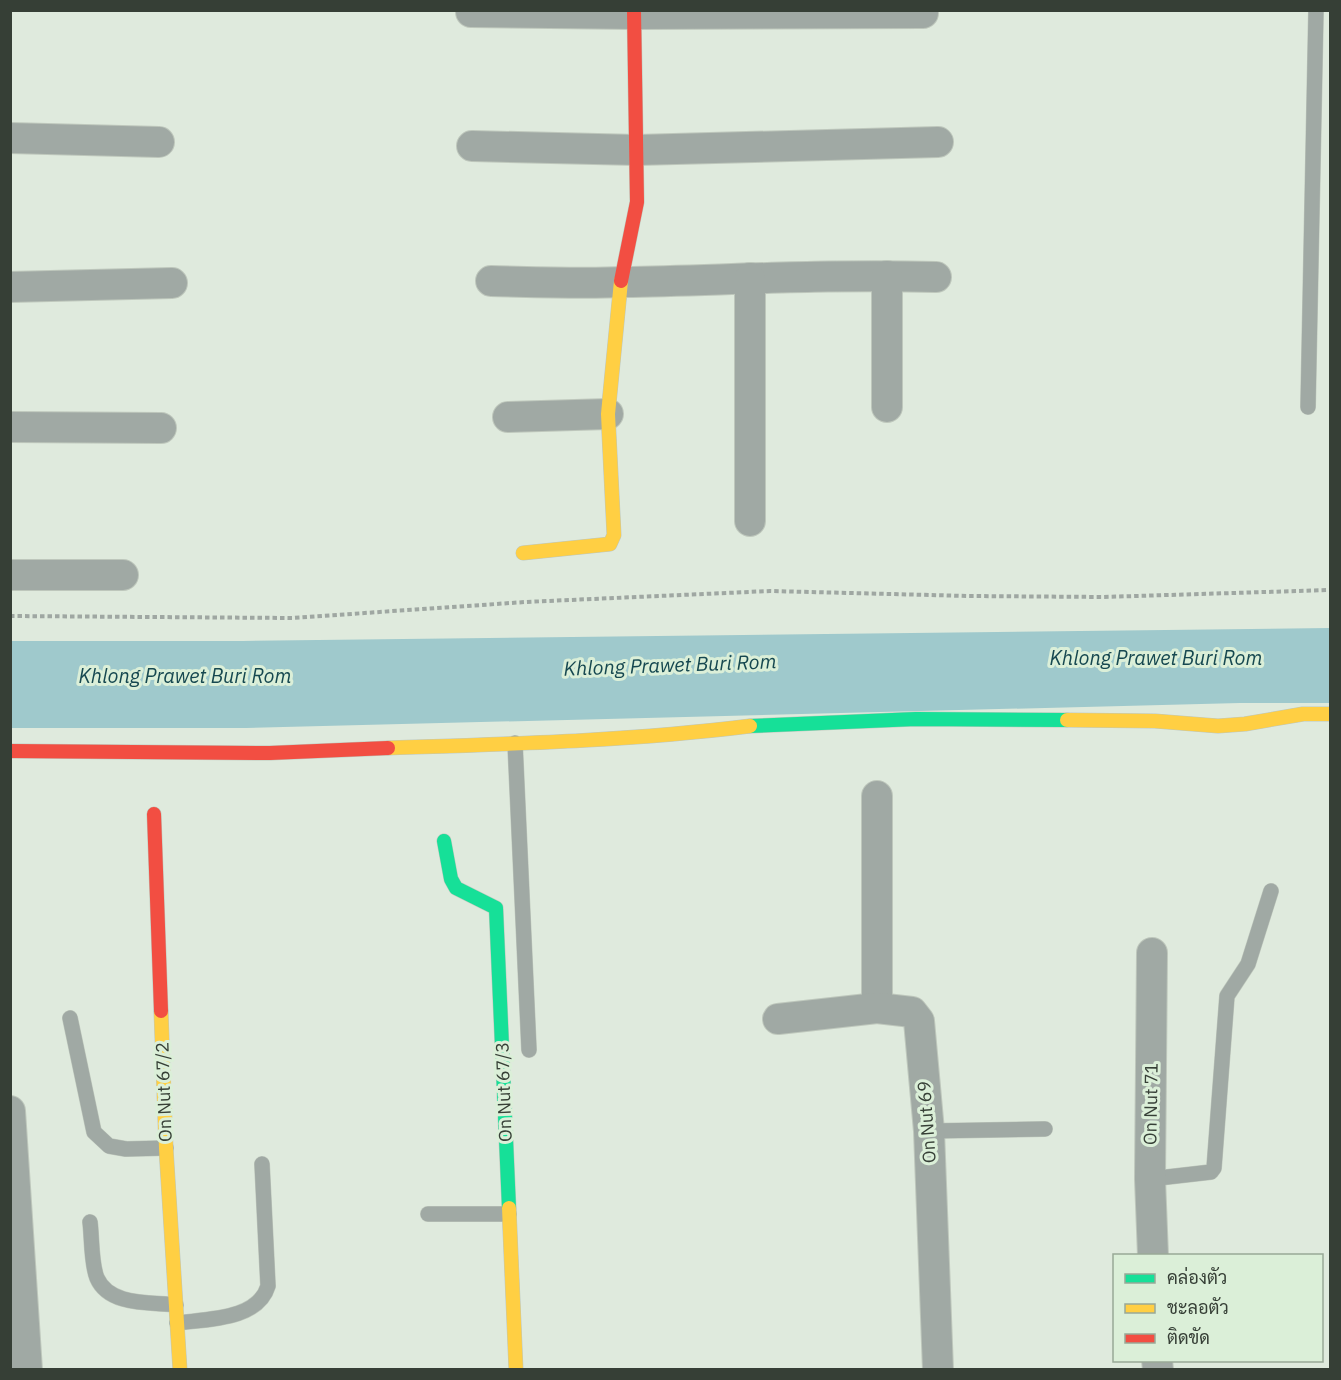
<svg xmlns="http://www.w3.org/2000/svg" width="1341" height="1380" font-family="'IBM Plex Sans',Sarabun,sans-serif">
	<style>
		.water { fill: #9fc9cc }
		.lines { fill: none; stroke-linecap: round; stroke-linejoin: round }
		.lane-casing { stroke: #bec7bc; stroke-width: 16 }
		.street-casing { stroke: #bec7bc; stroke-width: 32 }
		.fast-casing { stroke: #bec7bc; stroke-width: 15 }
		.slow-casing { stroke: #bec7bc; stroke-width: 15 }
		.jam-casing { stroke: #bec7bc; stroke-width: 15 }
		.path { stroke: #9fa7a2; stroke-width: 4; stroke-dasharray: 4.5 3; stroke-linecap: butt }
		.lane { stroke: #a0a9a4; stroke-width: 15 }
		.street { stroke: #a0a9a4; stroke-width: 30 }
		.fast { stroke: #16e098; stroke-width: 14 }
		.slow { stroke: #ffcf43; stroke-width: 14 }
		.jam { stroke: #f24e42; stroke-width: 14 }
		.labels { text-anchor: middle; stroke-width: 6; stroke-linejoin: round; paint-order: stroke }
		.street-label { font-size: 18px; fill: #363f36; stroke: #dbefd8 }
		.water-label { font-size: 20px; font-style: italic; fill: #164850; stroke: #dbefd8 }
	</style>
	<rect width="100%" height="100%" fill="#dfeadd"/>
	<polygon class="water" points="1330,628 1330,703 1240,703 246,728 11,728 11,641 243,641"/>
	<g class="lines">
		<defs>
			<g id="lane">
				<polyline points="1308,407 1316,10"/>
				<polyline points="515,743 529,1050"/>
				<polyline points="70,1018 94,1132 109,1146 126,1149 166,1148"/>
				<polyline points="929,1131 1045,1129"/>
				<polyline points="1150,1179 1211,1172 1214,1168 1227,996 1248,964 1271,891"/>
				<polyline points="428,1214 509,1214"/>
				<path d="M90,1222C92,1237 91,1264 97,1278C109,1306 150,1302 176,1305"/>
				<path d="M177,1323C207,1319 258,1320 268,1286L262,1164"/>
			</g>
			<g id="street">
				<polyline points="471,12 634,14 923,13"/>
				<polyline points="10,138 159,142"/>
				<polyline points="472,146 637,150 938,142"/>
				<path d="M491,281C535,282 580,284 624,282C728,280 832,274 936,277"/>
				<polyline points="10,287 172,283"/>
				<polyline points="887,407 887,276"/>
				<polyline points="508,417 608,414"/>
				<polyline points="10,427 161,428"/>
				<polyline points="750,521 750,278"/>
				<polyline points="10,575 123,575"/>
				<polyline points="877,796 877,1008"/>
				<polyline points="1152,953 1150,1179 1153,1256"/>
				<polyline points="778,1019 877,1008 912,1012 919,1021 929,1131 938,1370"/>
				<polyline points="10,1111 27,1370"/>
				<polyline points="1157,1360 1158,1370"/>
			</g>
			<g id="fast">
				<polyline points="750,726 916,719 1067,720"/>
				<polyline points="444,841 451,879 456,888 496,908 509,1208"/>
			</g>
			<g id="slow">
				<polyline points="523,553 610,544 614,535 608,414 621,281"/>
				<polyline points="1067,720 1155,721 1218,726 1245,724 1303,714 1330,714"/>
				<path d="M388,748C509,744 630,741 750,726"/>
				<polyline points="161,1011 166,1148 180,1370"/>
				<polyline points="509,1208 516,1370"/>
			</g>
			<g id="jam">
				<polyline points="621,281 637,202 634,10"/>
				<polyline points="10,751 270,753 388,748"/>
				<polyline points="154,814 161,1011"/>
			</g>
		</defs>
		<use href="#lane" class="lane-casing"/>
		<use href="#street" class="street-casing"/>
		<use href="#fast" class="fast-casing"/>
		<use href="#slow" class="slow-casing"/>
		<use href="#jam" class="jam-casing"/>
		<polyline class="path" points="10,616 292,618 525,602 770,591 969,596 1103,597 1330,590"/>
		<use href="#lane" class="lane"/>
		<use href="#street" class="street"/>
		<use href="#fast" class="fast"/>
		<use href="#slow" class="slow"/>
		<use href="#jam" class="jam"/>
	</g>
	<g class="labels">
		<g class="street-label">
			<text transform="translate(164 1092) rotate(-92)" y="6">On Nut 67/2</text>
			<text transform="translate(504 1092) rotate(-92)" y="6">On Nut 67/3</text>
			<text transform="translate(1151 1104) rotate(-89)" y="6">On Nut 71</text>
			<text transform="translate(927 1122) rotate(-94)" y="6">On Nut 69</text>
		</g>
		<g class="water-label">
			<text x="1156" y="665">Khlong Prawet Buri Rom</text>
			<text transform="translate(670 665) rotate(-2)" y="7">Khlong Prawet Buri Rom</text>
			<text x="185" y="683">Khlong Prawet Buri Rom</text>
		</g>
	</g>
	<rect width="1341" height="1380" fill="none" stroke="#363f36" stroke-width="24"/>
	<rect x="1113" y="1254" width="210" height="108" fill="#dbefd8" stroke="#99a997" stroke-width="1.5"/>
	<rect x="1125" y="1274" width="30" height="9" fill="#16e098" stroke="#99a997" stroke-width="1.5"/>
	<text x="1167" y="1284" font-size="18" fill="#363f36">คล่องตัว</text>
	<rect x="1125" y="1304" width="30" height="9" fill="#ffcf43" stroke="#99a997" stroke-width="1.5"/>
	<text x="1167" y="1314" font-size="18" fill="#363f36">ชะลอตัว</text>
	<rect x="1125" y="1334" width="30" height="9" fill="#f24e42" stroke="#99a997" stroke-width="1.5"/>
	<text x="1167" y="1344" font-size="18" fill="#363f36">ติดขัด</text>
</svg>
